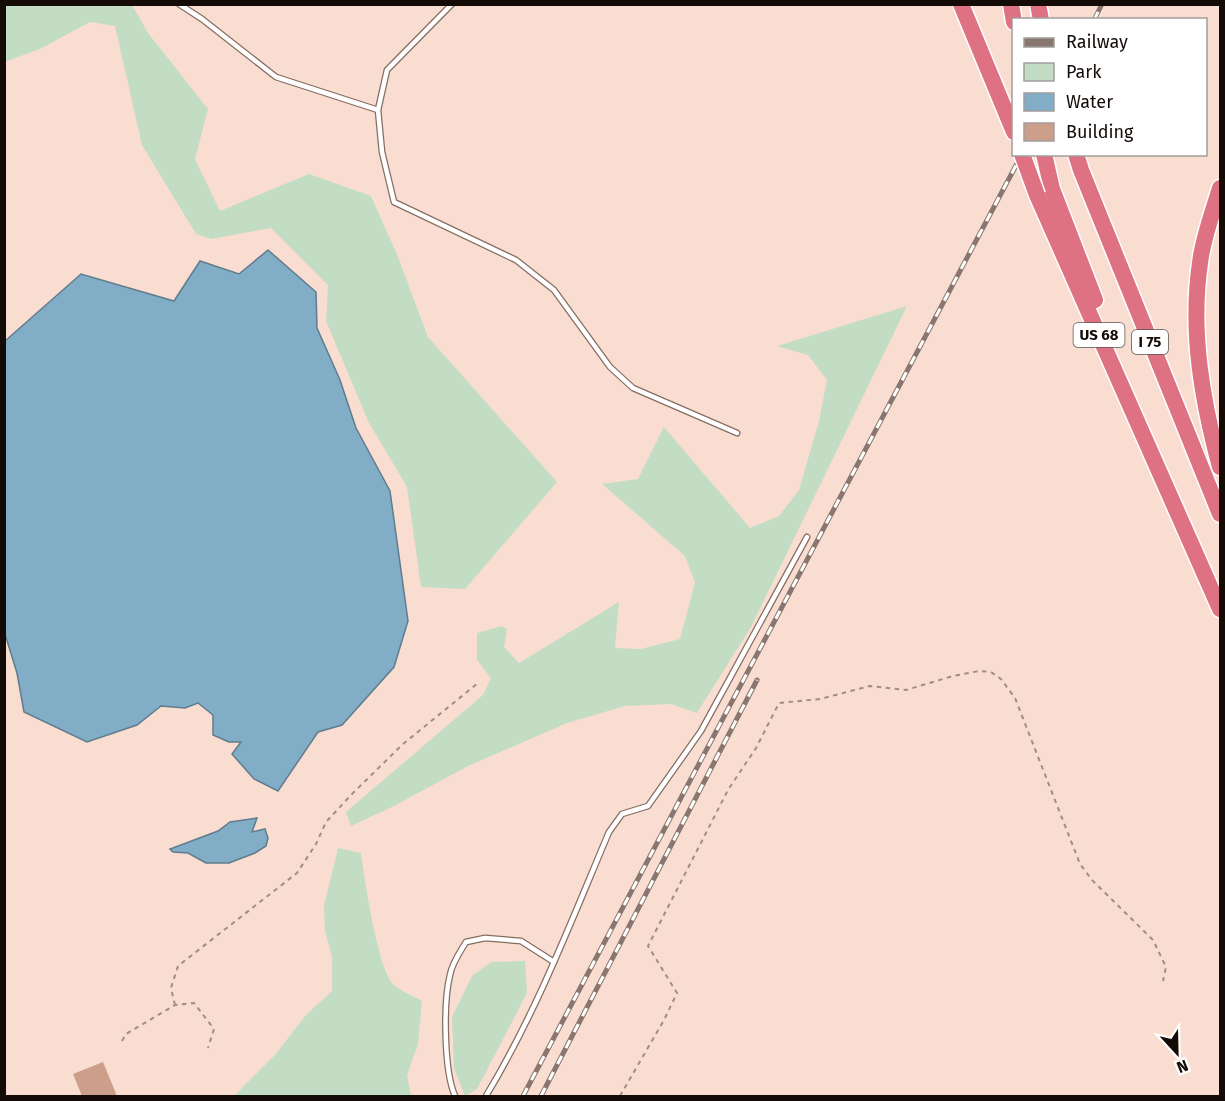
<svg xmlns="http://www.w3.org/2000/svg" width="1225" height="1101" font-family="'Fira Sans',sans-serif">
	<style>
		.green { fill: #c3ddc5 }
		.water { fill: #81adc7; stroke: #607c8d; stroke-width: 1.5 }
		.building { fill: #cc9f8b }
		.lines { fill: none; stroke-linecap: round; stroke-linejoin: round }
		.lane-casing { stroke: #866d62; stroke-width: 7 }
		.highway-casing { stroke: #fff; stroke-width: 19 }
		.path { stroke: #a28d83; stroke-width: 2; stroke-dasharray: 4.5 4.5; stroke-linecap: butt }
		.lane { stroke: #fff; stroke-width: 4.5 }
		.highway { stroke: #df7282; stroke-width: 16 }
		.rail-casing { stroke: #89766e; stroke-width: 5 }
		.rail { stroke: #fff; stroke-width: 3; stroke-dasharray: 9; stroke-linecap: butt }
		.highway-bridge-casing { stroke: #fff; stroke-width: 19; stroke-linecap: butt }
		.highway-bridge { stroke: #df7282; stroke-width: 16 }
		.labels { text-anchor: middle; stroke-width: 6; stroke-linejoin: round; paint-order: stroke }
		.shield { fill: #fff; stroke: #5a5451; stroke-width: 1.5 }
		.shield-label { font-size: 15px; font-weight: bold; fill: #140b07 }
	</style>
	<rect width="100%" height="100%" fill="#f9ddd0"/>
	<g class="green">
		<polygon points="5,4 132,5 148,33 208,109 195,159 220,211 309,174 371,196 398,257 428,337 557,482 465,589 421,587 407,487 369,423 326,321 328,285 271,228 211,239 196,234 142,145 115,26 90,22 42,48 5,62"/>
		<polygon points="907,306 751,627 697,713 671,704 625,706 567,723 468,766 394,806 351,826 346,812 483,695 491,678 477,660 477,633 502,626 507,629 504,647 519,663 619,602 615,648 641,649 680,639 695,583 685,556 602,484 638,479 664,427 750,528 779,516 799,490 819,421 827,380 808,355 777,346"/>
		<path d="M338,848L361,853C364,877 378,969 393,984C400,991 414,996 422,1001L418,1044L407,1075L411,1096H234L274,1056L306,1015L332,991V957L325,931L324,906Z"/>
		<polygon points="525,961 527,993 477,1089 465,1096 454,1068 452,1017 472,976 491,962"/>
	</g>
	<g class="water">
		<polygon points="268,250 316,292 317,328 340,380 356,428 390,491 408,621 394,667 342,725 318,732 278,791 254,779 232,754 241,742 229,742 213,735 213,715 198,703 185,708 161,706 137,725 87,742 24,712 17,673 4,631 5,341 81,274 174,301 200,261 239,274"/>
		<polygon points="257,818 252,832 265,829 268,838 266,846 255,853 229,863 206,863 188,853 173,852 170,849 218,831 230,822"/>
	</g>
	<polygon class="building" points="103,1062 117,1096 82,1096 73,1074"/>
	<g class="lines">
		<defs>
			<g id="lane">
				<polyline points="179,4 202,19 276,77 378,110"/>
				<polyline points="452,4 387,70 378,110 382,152 394,202 516,260 554,290 610,367 633,388 737,433"/>
				<path d="M455,1096C444,1071 443,1003 450,975C452,963 460,952 466,942L485,938L521,941L554,962"/>
				<path d="M486,1096C536,1013 571,922 609,832L622,814L648,806L701,731L807,537"/>
			</g>
			<g id="highway">
				<polyline points="961,4 1014,132"/>
				<polyline points="1011,4 1014,22"/>
				<polyline points="1038,4 1041,20"/>
				<polyline points="1044,154 1052,189 1095,300"/>
				<polyline points="1076,154 1081,170 1220,514"/>
				<path d="M1220,188C1213,212 1203,237 1200,263C1190,331 1202,400 1220,467"/>
				<polyline points="1037,195 1220,609"/>
			</g>
		</defs>
		<use href="#lane" class="lane-casing"/>
		<use href="#highway" class="highway-casing"/>
		<g class="path">
			<polyline points="175,1005 171,988 178,966 297,873 316,844 326,822 352,794 403,744 478,683"/>
			<polyline points="122,1041 126,1034 175,1005 194,1003 214,1029 208,1048"/>
			<polyline points="620,1096 664,1020 677,993 648,946 728,790 756,748 779,703 820,699 870,686 906,690 953,676 979,671 991,672 1001,679 1015,698 1080,864 1092,880 1153,940 1166,967 1163,981"/>
		</g>
		<use href="#lane" class="lane"/>
		<use href="#highway" class="highway"/>
		<defs>
			<g id="rail">
				<polyline points="1094,20 1102,4"/>
				<polyline points="523,1096 1022,154"/>
				<polyline points="541,1096 757,680"/>
			</g>
		</defs>
		<use href="#rail" class="rail-casing"/>
		<use href="#rail" class="rail"/>
		<defs>
			<polyline id="highway-bridge" points="1022,154 1037,195"/>
		</defs>
		<use href="#highway-bridge" class="highway-bridge-casing"/>
		<use href="#highway-bridge" class="highway-bridge"/>
	</g>
	<g class="labels">
		<g class="shield">
			<rect x="1073.5" y="323" width="51" height="24" rx="4.5"/>
			<rect x="1132" y="330" width="36" height="24" rx="4.5"/>
		</g>
		<g class="shield-label">
			<text x="1099" y="340">US 68</text>
			<text x="1150" y="347">I 75</text>
		</g>
	</g>
	<rect width="1225" height="1101" fill="none" stroke="#140b07" stroke-width="12"/>
	<rect x="1012" y="18" width="195" height="138" fill="#ffffff" stroke="#a19d9c" stroke-width="1.5"/>
	<rect x="1024" y="38" width="30" height="9" fill="#89766e" stroke="#a19d9c" stroke-width="1.5"/>
	<text x="1066" y="48" font-size="18" fill="#140b07">Railway</text>
	<rect x="1024" y="63" width="30" height="18" fill="#c3ddc5" stroke="#a19d9c" stroke-width="1.5"/>
	<text x="1066" y="78" font-size="18" fill="#140b07">Park</text>
	<rect x="1024" y="93" width="30" height="18" fill="#81adc7" stroke="#a19d9c" stroke-width="1.5"/>
	<text x="1066" y="108" font-size="18" fill="#140b07">Water</text>
	<rect x="1024" y="123" width="30" height="18" fill="#cc9f8b" stroke="#a19d9c" stroke-width="1.5"/>
	<text x="1066" y="138" font-size="18" fill="#140b07">Building</text>
	<g transform="translate(1177 1053) rotate(158)" stroke="#ffffff" stroke-width="4.5" paint-order="stroke">
	<path d="M0-4.5L10 22L0 15L-10 22Z" fill="#140b07"/>
	<text y="-9" font-size="16" font-weight="bold" text-anchor="middle" fill="#140b07">N</text>
	</g>
</svg>
